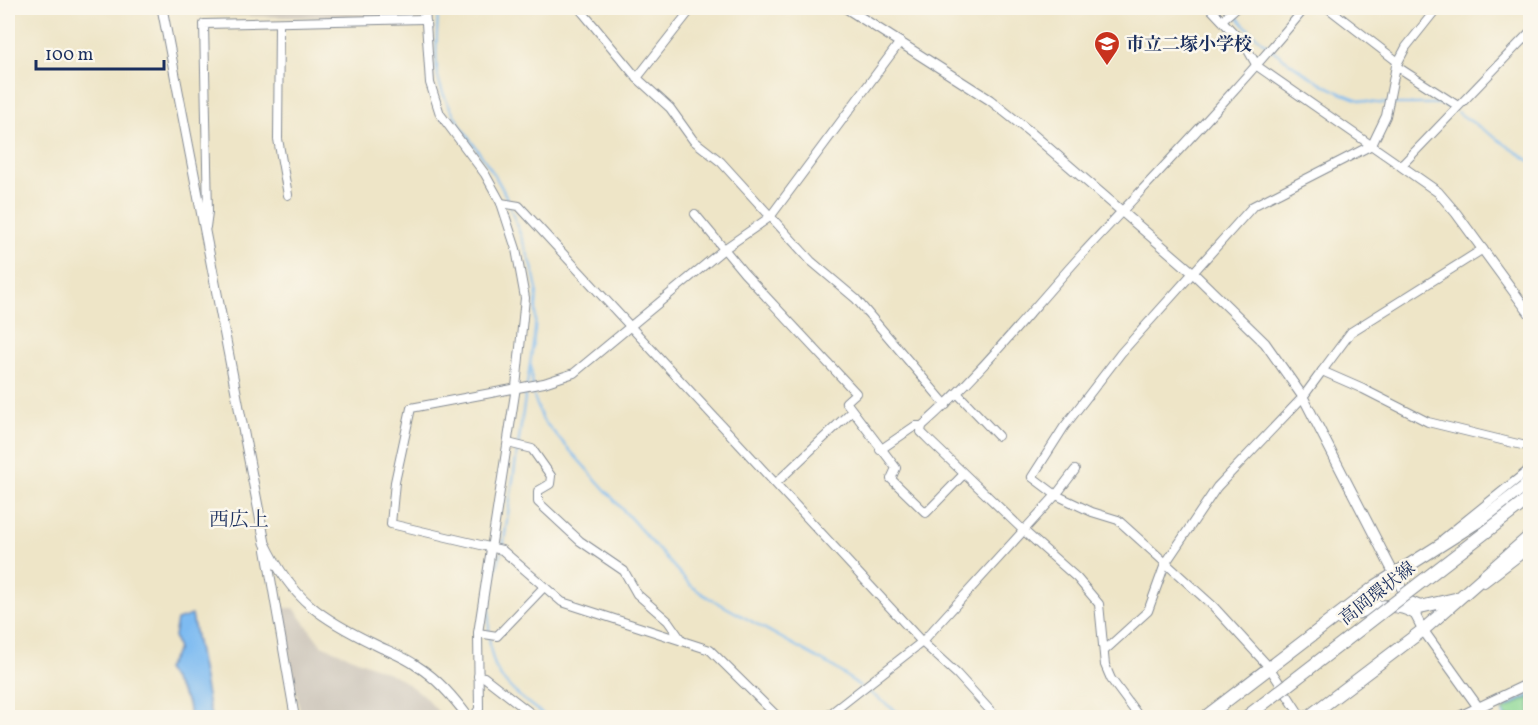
<svg xmlns="http://www.w3.org/2000/svg" width="1538" height="725" font-family="Vollkorn,'Noto Serif JP',serif">
	<style>
		.industrial { fill: #cac3b8 }
		.green { fill: #8cd895; stroke: #54847a; stroke-width: 1.5 }
		.water { fill: #7ebbf1; stroke: #4c75a8; stroke-width: 1.5 }
		.lines { fill: none; stroke-linecap: round; stroke-linejoin: round }
		.stream { stroke: #7ebbf1; stroke-width: 2 }
		.minor-casing { stroke: #848a92; stroke-width: 10 }
		.tertiary-casing { stroke: #848a92; stroke-width: 11 }
		.primary-casing { stroke: #848a92; stroke-width: 14 }
		.minor { stroke: #fff; stroke-width: 8 }
		.tertiary { stroke: #fff; stroke-width: 9 }
		.primary { stroke: #fff; stroke-width: 12 }
		.primary-bridge-casing { stroke: #848a92; stroke-width: 14; stroke-linecap: butt }
		.primary-bridge { stroke: #fff; stroke-width: 12 }
		.labels { text-anchor: middle; stroke-width: 5; stroke-linejoin: round; paint-order: stroke }
		.poi-label { font-size: 18px; font-weight: bold; fill: #1b2f5e; stroke: #fbf7ec; text-anchor: start }
		.street-label { font-size: 18px; fill: #1b2f5e; stroke: #fbf7ec }
		.neighbourhood-label { font-size: 20px; fill: #1b2f5e; stroke: #fbf7ec }
	</style>
	<rect width="100%" height="100%" fill="#fbf7ec"/>
	<filter id="ink" filterUnits="userSpaceOnUse"><feTurbulence type="fractalNoise" baseFrequency=".0167" numOctaves="2"/><feDisplacementMap in="SourceGraphic" scale="12" xChannelSelector="R" yChannelSelector="G"/><feConvolveMatrix kernelMatrix="1 2 1 2 8 2 1 2 1" color-interpolation-filters="sRGB"/></filter>
	<filter id="wash" filterUnits="userSpaceOnUse"><feTurbulence type="fractalNoise" baseFrequency=".008" numOctaves="4" result="noise"/><feDisplacementMap in="SourceGraphic" scale="24" xChannelSelector="R" yChannelSelector="G"/><feGaussianBlur stdDeviation="1.35" result="paint"/><feColorMatrix in="noise" values="0 0 0 0 0 0 0 0 0 0 0 0 0 0 0 0 0 1.4 0 .05"/><feComposite in="paint" operator="in"/></filter>
	<g filter="url(#wash)">
		<rect width="100%" height="100%" fill="#eee5c7"/>
		<g class="industrial">
			<polygon points="197,8 417,8 409,16 291,17 198,15"/>
			<polygon points="281,608 294,608 321,645 396,676 423,695 443,717 301,717"/>
		</g>
		<polygon class="green" points="1530,697 1530,717 1507,717 1502,710"/>
		<polygon class="water" points="192,615 211,717 190,717 188,703 166,669 178,649 174,636 177,620"/>
		<g class="lines">
			<g class="stream">
				<path d="M438,8C438,30 434,54 438,77C447,120 490,157 508,201"/>
				<path d="M1230,8C1255,42 1327,95 1369,102C1392,106 1419,103 1443,104L1452,110"/>
				<polyline points="1457,112 1530,161"/>
				<polyline points="531,365 533,394 542,419 690,585 704,595 832,666 861,687"/>
				<polyline points="503,548 535,330 537,289 532,266 510,207"/>
				<path d="M501,553C490,586 480,649 502,678C514,694 532,706 548,718"/>
				<polyline points="866,690 906,718"/>
				<polyline points="1507,706 1530,695"/>
				<polyline points="1503,713 1505,718"/>
				<polyline points="1431,718 1440,713"/>
			</g>
		</g>
	</g>
	<g filter="url(#ink)">
		<g class="lines">
			<defs>
				<g id="minor">
					<polyline points="425,8 430,83 440,114 485,174 501,203 516,249 525,298 516,387 478,633 479,709 473,718"/>
					<polyline points="579,8 637,78 670,108 693,140 721,162 811,261 856,299 946,405"/>
					<polyline points="1210,8 1245,45 1257,66 1401,166 1530,32"/>
					<polyline points="1328,8 1398,62"/>
					<polyline points="1222,20 1236,8"/>
					<polyline points="279,24 278,139 288,195"/>
					<polyline points="1396,66 1458,106"/>
					<polyline points="637,78 692,8"/>
					<polyline points="501,203 519,206 922,642 957,674 997,718"/>
					<polyline points="695,214 744,273 856,393 846,402 896,468 891,479 926,513 963,475"/>
					<polyline points="206,227 208,212 204,24 424,19"/>
					<polyline points="1322,371 1351,332 1483,249"/>
					<polyline points="958,394 998,436"/>
					<polyline points="508,443 532,449 551,476 550,484 538,491 538,502 580,541 624,571 637,594 668,621 682,641"/>
					<polyline points="880,450 915,426 922,426"/>
					<polyline points="776,483 852,411"/>
					<polyline points="1443,539 1530,469"/>
					<polyline points="266,550 295,718"/>
					<polyline points="1484,583 1530,548"/>
					<polyline points="478,633 497,636 544,587"/>
					<polyline points="1104,651 1148,611 1165,564 1217,487 1303,397 1322,371 1363,389 1428,422 1530,447"/>
					<polyline points="478,676 484,677 537,718"/>
					<polyline points="779,718 710,650 562,602 502,550 391,524 395,482 411,408 544,383 574,373 724,249 770,217 900,42"/>
					<polyline points="825,718 922,642 1056,495 1075,470"/>
					<path d="M1140,718L1111,679L1105,665L1099,604L1077,578L1023,530L929,440L921,432L922,426C981,374 1030,311 1083,253C1158,172 1235,93 1305,8"/>
					<polyline points="1302,718 1269,667 1213,606 1118,520 1092,512 1056,495 1032,477 1064,427 1121,353 1253,206 1372,145 1386,116 1396,66 1406,47 1437,8"/>
				</g>
				<g id="tertiary">
					<path d="M162,8L265,543C292,600 322,619 376,645C390,652 405,657 417,666C438,679 454,698 469,718"/>
					<polyline points="846,8 990,100 1030,132 1192,272 1265,343 1303,397 1423,630 1486,718"/>
					<polyline points="1401,166 1438,192 1456,213 1530,314"/>
					<polyline points="1456,718 1530,683"/>
				</g>
				<g id="primary">
					<polyline points="1408,602 1420,607 1455,599"/>
					<path d="M1340,619C1364,610 1392,598 1415,613"/>
					<polyline points="1204,718 1376,586 1491,513 1530,483"/>
					<polyline points="1307,718 1423,630 1530,536"/>
				</g>
			</defs>
			<use href="#minor" class="minor-casing"/>
			<use href="#tertiary" class="tertiary-casing"/>
			<use href="#primary" class="primary-casing"/>
			<use href="#minor" class="minor"/>
			<use href="#tertiary" class="tertiary"/>
			<use href="#primary" class="primary"/>
			<defs>
				<polyline id="primary-bridge" points="1245,718 1530,498"/>
			</defs>
			<use href="#primary-bridge" class="primary-bridge-casing"/>
			<use href="#primary-bridge" class="primary-bridge"/>
		</g>
	</g>
	<defs>
		<symbol id="school-pin" viewBox="-11 -11 22 30"><path d="M0 17L-7.5 6A9.5 9.5 0 1 1 7.5 6Z" fill="#c8321e" stroke="#fbf7ec"/><path d="M0-5L7-2L0 1L-7-2ZM-4 1L0 2.5L4 1V4Q0 6-4 4Z" fill="#fff"/></symbol>
	</defs>
	<g fill-rule="evenodd">
		<use href="#school-pin" x="1092" y="29" width="30" height="40"/>
	</g>
	<g class="labels">
		<g class="poi-label">
			<text x="1126" y="50">市立二塚小学校</text>
		</g>
		<g class="street-label">
			<text transform="translate(1377 593) rotate(-38)" y="6">高岡環状線</text>
		</g>
		<g class="neighbourhood-label">
			<text x="239" y="526">西広上</text>
		</g>
	</g>
	<rect width="1538" height="725" fill="none" stroke="#fbf7ec" stroke-width="30"/>
	<path d="M36 60v9h128v-9" fill="none" stroke="#1b2f5e" stroke-width="3"/>
	<text x="45" y="60" font-size="18" fill="#1b2f5e" stroke="#fbf7ec" stroke-width="4.5" paint-order="stroke">100 m</text>
</svg>
